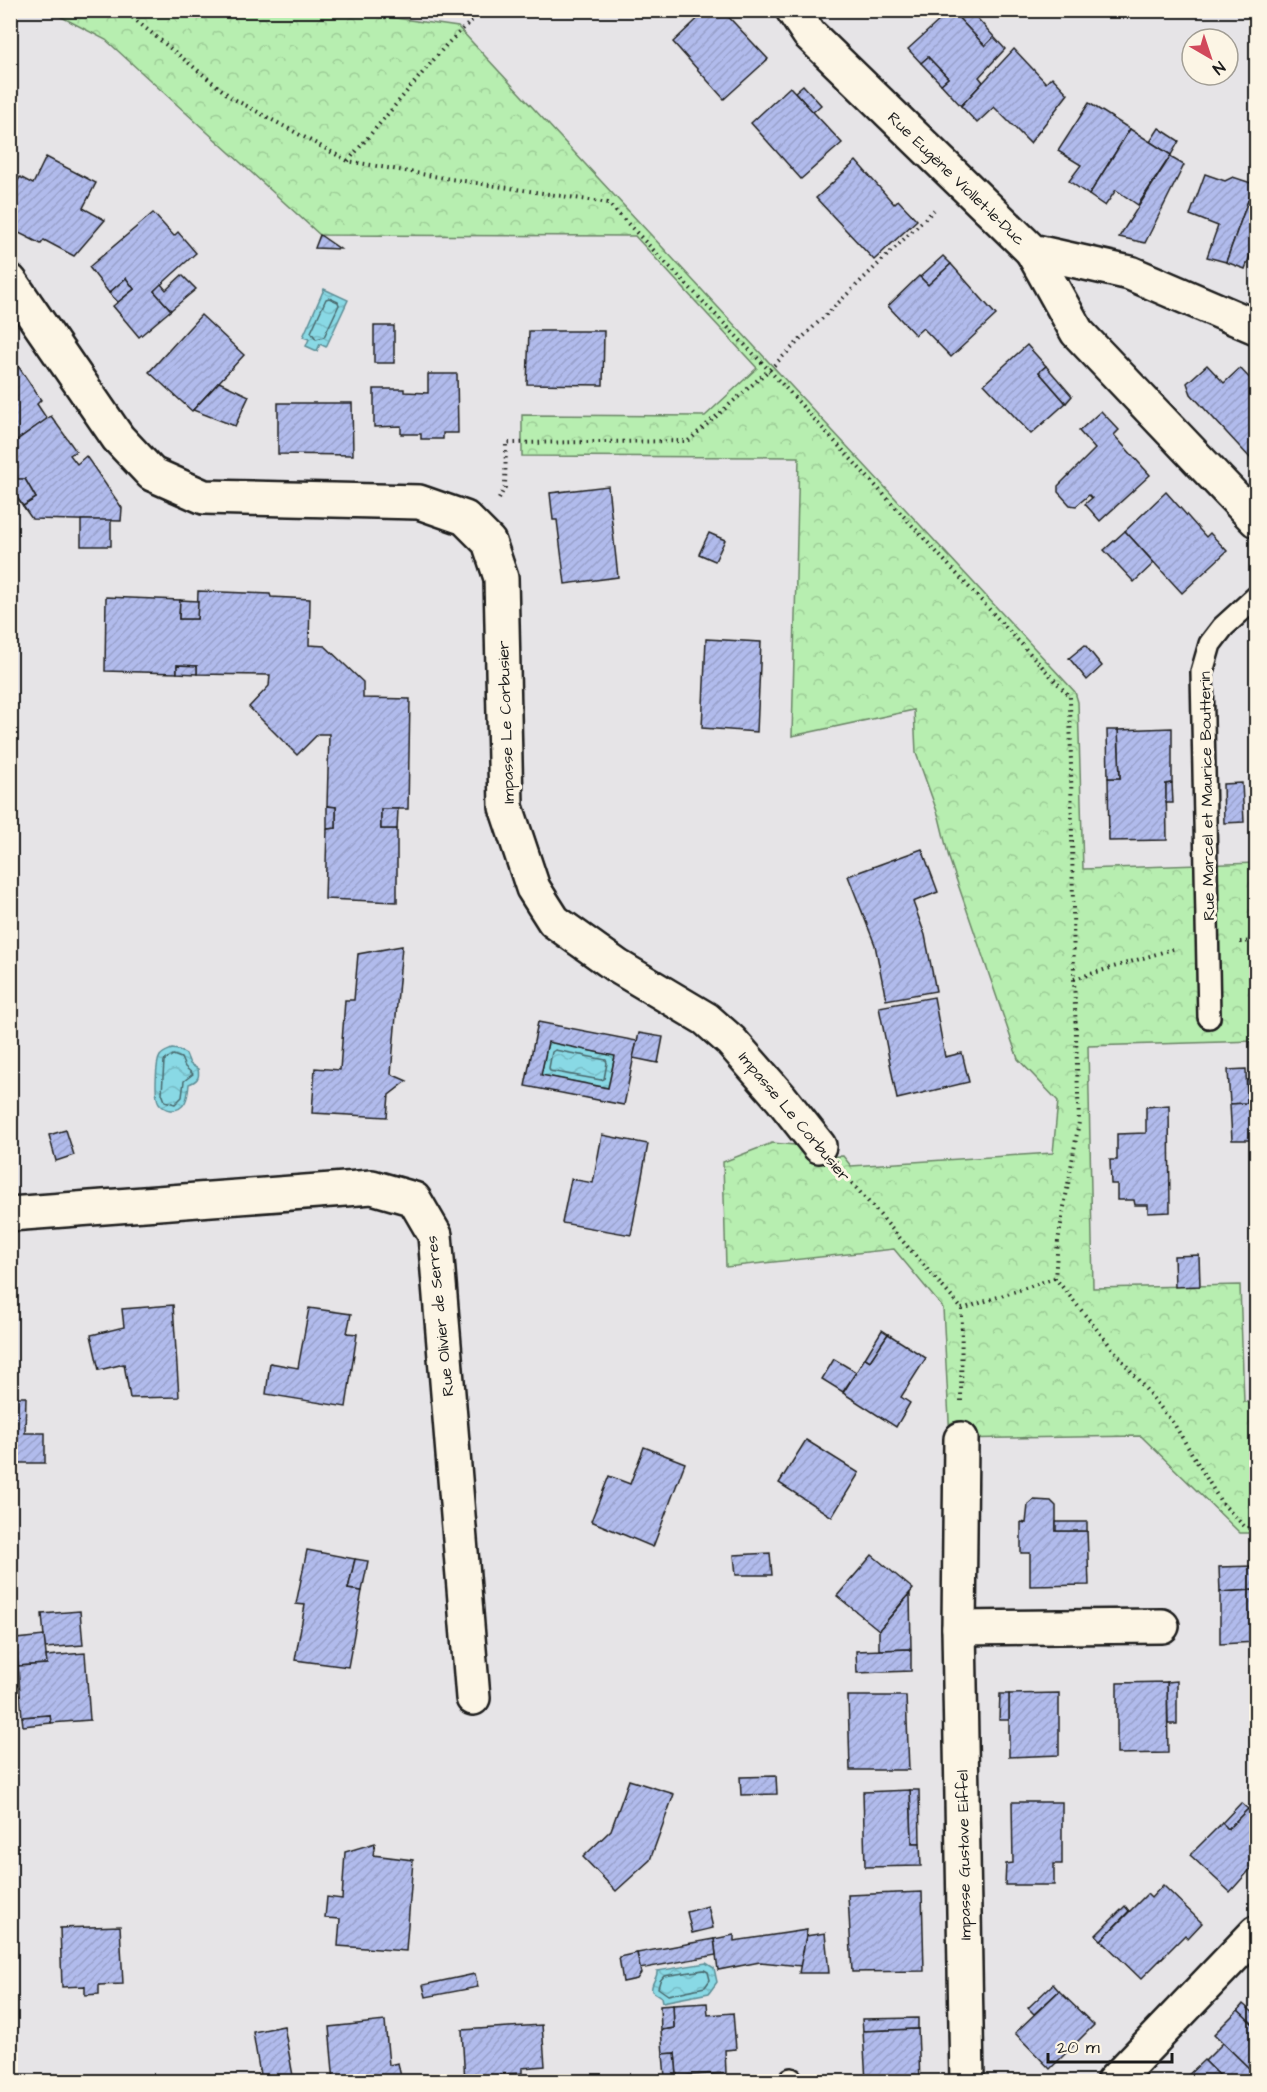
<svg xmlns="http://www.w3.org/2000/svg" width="1267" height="2092" font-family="'Architects Daughter',sans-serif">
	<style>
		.park { fill: url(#park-crowns); stroke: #6a8566; stroke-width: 1.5 }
		.water { fill: url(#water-waves); stroke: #5d8d95; stroke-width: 1.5 }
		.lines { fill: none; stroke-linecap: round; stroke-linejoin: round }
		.shore { stroke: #48686c; stroke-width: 1.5 }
		.building { fill: url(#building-hatch); stroke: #1c1c1c; stroke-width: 1.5; fill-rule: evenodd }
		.service-casing { stroke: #1c1c1c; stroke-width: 26 }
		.minor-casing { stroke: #1c1c1c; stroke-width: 38 }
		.path { stroke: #1c1c1c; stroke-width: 4; stroke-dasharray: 1.5 4.5; stroke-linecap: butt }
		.service { stroke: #fcf5e5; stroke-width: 21 }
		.minor { stroke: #fcf5e5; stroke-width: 33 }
		.labels { text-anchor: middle; stroke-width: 6; stroke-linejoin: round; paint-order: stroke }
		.street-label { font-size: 16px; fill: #1c1c1c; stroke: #fcf5e5 }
	</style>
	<defs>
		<pattern id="park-crowns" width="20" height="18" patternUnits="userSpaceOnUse" patternTransform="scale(1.5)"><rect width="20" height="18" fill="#b7eeb0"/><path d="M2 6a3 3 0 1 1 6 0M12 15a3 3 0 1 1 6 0" fill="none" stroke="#9dcc97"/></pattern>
		<pattern id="water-waves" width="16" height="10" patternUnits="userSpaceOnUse" patternTransform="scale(1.5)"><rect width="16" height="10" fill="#89d9e5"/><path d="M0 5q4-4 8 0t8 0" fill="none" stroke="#76bac4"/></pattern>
		<pattern id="building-hatch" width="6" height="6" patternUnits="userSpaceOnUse" patternTransform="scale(1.5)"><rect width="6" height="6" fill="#b1bbec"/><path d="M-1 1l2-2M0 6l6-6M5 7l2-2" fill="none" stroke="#98a0ca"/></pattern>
	</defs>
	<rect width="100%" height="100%" fill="#e6e4e7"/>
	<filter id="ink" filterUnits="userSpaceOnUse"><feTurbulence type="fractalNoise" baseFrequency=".0167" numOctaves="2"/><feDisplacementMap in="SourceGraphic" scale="12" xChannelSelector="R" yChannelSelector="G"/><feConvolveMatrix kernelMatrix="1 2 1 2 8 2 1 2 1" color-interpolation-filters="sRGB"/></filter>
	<g filter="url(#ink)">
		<polygon class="park" points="50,11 347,11 458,27 1075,692 1078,702 1083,869 1256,863 1256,1041 1088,1046 1093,1288 1240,1285 1244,1402 1256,1402 1256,1533 1240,1533 1141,1436 950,1439 943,1308 894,1249 726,1267 723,1162 772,1143 795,1145 815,1157 843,1156 851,1166 1053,1153 1058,1101 1018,1059 949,858 939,817 916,753 914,710 792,736 799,457 522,456 522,415 705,416 757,368 635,236 320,235 106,40"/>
		<g class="water">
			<polygon points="324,289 348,300 326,347 320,344 317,351 306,346 309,339 303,337"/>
			<polygon points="548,1042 615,1056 608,1088 541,1075"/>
			<path d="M172,1049L179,1050L186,1054L190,1064L198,1069C200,1078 197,1081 189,1084C188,1097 186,1111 170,1110C165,1109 162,1107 159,1103C154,1096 156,1062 160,1056C163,1052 167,1051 172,1049Z"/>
			<path d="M706,1963L714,1968L717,1982L709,1993L662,2002L661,1997L652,1991C650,1983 658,1978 657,1971Z"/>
		</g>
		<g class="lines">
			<g class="shore">
				<polygon points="329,298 338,302 339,305 324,337 316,339 311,332 326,299"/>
				<polygon points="555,1050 606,1060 607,1063 604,1079 601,1080 550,1071 549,1068 552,1052"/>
				<polygon points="173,1055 181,1058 185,1067 193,1074 184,1081 182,1097 175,1104 165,1101 162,1093 164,1061"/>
				<polygon points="704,1970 708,1972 710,1980 705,1987 668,1995 658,1988 660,1981 664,1976"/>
			</g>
		</g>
		<g class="building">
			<polygon points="707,10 722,10 768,59 724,99 673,42"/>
			<polygon points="951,10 970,10 994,37 985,46"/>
			<polygon points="951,10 985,46 994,37 1005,49 979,77 983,82 961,106 941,84 948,78 928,57 921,63 908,49"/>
			<polygon points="1014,49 1046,83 1052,77 1068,94 1030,143 994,107 977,123 961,106"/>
			<polygon points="928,57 948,78 941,84 921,63"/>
			<polygon points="803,85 821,105 813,112 795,92"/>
			<polygon points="790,87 842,143 801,179 751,123"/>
			<polygon points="1089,103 1130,129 1089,195 1069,181 1081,165 1058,151"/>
			<polygon points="1256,127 1256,146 1251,144"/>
			<polygon points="1159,128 1179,141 1171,155 1150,142"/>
			<polygon points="1130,129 1171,155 1138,205 1116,190 1105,206 1089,195"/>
			<polygon points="46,157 96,183 83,208 105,220 74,256 44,240 41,244 15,231 18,226 10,222 10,196 20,177 33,184"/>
			<polygon points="1170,157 1184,165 1145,243 1119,237"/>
			<polygon points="856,161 894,204 898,200 917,220 874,260 816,198"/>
			<polygon points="1205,174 1225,181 1233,177 1254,184 1226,262 1207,257 1218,226 1190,215"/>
			<polygon points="1254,184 1256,185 1256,240 1245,269 1226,262"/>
			<polygon points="153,213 174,236 178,232 196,253 154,291 171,310 139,337 113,306 134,289 126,278 109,293 89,267"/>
			<polygon points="320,235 340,249 315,248"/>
			<polygon points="943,256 951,264 928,285 920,277"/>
			<polygon points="951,264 996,315 951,357 923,328 915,335 888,306 919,276 928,285"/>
			<polygon points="182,275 196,289 171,310 154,291 161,284 166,290"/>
			<polygon points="126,278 134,289 118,302 109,293"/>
			<polygon points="201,315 244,355 192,411 149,372"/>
			<rect x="374" y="326" width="20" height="37"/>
			<polygon points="529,331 604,331 603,385 527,384"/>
			<polygon points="1027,345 1046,366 1039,372 1066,403 1031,434 984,384"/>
			<polygon points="10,354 41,400 37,404 47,419 10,445"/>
			<polygon points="1207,365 1224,383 1240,368 1256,385 1256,454 1251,459 1191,394 1187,383"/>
			<polygon points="1046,366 1072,396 1066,403 1039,372"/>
			<polygon points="428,374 457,374 458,433 443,433 443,439 421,439 421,434 401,434 401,426 374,427 374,389 404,389 404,392 428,393"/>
			<polygon points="219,382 249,396 235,426 193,410"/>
			<polygon points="278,403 352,403 353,455 278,454"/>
			<polygon points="1101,411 1119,430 1114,435 1150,475 1100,521 1085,504 1092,498 1089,495 1076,506 1070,505 1058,492 1058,486 1095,449 1079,431"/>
			<polygon points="51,416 76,451 70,455 77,464 86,456 122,508 121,521 32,519 23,506 36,498 25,479 10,479 10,445"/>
			<polygon points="10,479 25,479 36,498 23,506 10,487"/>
			<polygon points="608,486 618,577 565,584 557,520 553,520 550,493"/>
			<polygon points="1166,492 1206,537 1210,533 1227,551 1182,593 1125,531"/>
			<rect x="81" y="520" width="30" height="26"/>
			<polygon points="1125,531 1154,563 1134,582 1104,550"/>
			<polygon points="709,533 725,540 715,561 699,554"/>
			<polygon points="198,591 270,594 271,597 310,599 309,645 325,646 363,682 363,698 410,699 408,809 381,809 381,829 397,829 397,902 325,899 327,829 336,828 336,807 327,806 329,734 318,734 297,755 249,707 269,686 270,675 197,674 197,666 177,665 177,673 105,671 106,597 180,600 179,619 197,619"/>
			<polygon points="180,600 198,601 197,619 179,619"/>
			<polygon points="706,639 761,642 757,732 702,728"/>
			<polygon points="1085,645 1102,666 1087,680 1069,658"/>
			<polygon points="177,665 197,666 197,674 177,673"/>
			<polygon points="1172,728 1172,783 1166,784 1167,840 1109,841 1108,778 1120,778 1118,730"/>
			<polygon points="1107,730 1118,730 1120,778 1108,778"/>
			<polygon points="1256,773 1256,828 1254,828 1252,774"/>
			<polygon points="1172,783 1173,803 1166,803 1166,784"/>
			<polygon points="1242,783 1244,822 1224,823 1223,784"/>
			<polygon points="327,806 336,807 336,828 327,829"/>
			<polygon points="381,809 398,809 397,829 381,829"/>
			<polygon points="922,849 938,892 913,902 925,935 936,991 886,1000 875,945 848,876"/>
			<polygon points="402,946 391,1074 407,1081 389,1095 387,1117 312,1113 315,1068 340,1070 345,1000 354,1000 358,954"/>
			<polygon points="934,997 945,1057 962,1053 969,1082 897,1099 879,1007"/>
			<path d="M538,1022L637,1041L624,1105L525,1086ZM548,1042L615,1056L608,1088L541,1075Z"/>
			<polygon points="639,1033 663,1037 658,1063 633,1058"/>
			<polygon points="1246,1069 1247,1103 1230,1104 1228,1070"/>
			<polygon points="1256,1079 1256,1140 1232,1140 1230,1104 1247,1103 1247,1080"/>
			<polygon points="1169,1105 1170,1212 1148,1213 1148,1205 1135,1205 1134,1200 1117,1200 1117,1184 1111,1184 1110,1160 1117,1160 1117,1134 1146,1133 1146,1107"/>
			<polygon points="66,1130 74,1155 56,1161 49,1135"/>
			<polygon points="602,1135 648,1144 631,1235 562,1223 571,1179 593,1183"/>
			<polygon points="1199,1255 1200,1286 1175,1287 1174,1256"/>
			<polygon points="173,1305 179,1397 130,1398 124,1364 99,1370 91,1335 124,1327 122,1309"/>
			<polygon points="309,1308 351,1314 347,1333 357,1334 346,1407 266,1394 270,1363 298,1368"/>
			<polygon points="882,1330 888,1334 870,1361 865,1358"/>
			<polygon points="888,1334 926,1358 901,1397 910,1403 896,1427 843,1393 865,1358 870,1361"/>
			<polygon points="834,1359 856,1372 843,1392 822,1379"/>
			<polygon points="10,1395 13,1397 12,1456 10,1456"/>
			<polygon points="13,1397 26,1397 25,1433 45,1433 45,1463 12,1463"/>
			<polygon points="806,1440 859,1473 832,1517 779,1483"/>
			<polygon points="644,1447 685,1463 653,1547 591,1521 609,1476 630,1484"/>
			<polygon points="1034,1500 1051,1501 1056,1506 1056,1531 1087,1531 1089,1585 1030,1586 1030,1553 1021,1553 1021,1522 1026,1523 1028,1505"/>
			<rect x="1056" y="1522" width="31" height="9"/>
			<polygon points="307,1550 355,1559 348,1589 362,1591 348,1667 295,1660 305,1605 296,1604"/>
			<polygon points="770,1553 772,1575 736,1575 734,1555"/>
			<polygon points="872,1555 913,1589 879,1630 837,1596"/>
			<polygon points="355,1559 368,1561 362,1591 348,1589"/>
			<polygon points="1254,1566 1256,1590 1220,1592 1219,1567"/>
			<polygon points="1256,1590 1256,1642 1220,1644 1220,1592"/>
			<polygon points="910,1594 911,1649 879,1650 879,1630"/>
			<polygon points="80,1611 83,1645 45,1648 42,1614"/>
			<polygon points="44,1636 47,1664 18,1666 16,1639"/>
			<polygon points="911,1649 911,1671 857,1673 856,1651"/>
			<polygon points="85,1653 90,1720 51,1723 50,1715 22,1717 18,1666 47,1664 46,1656"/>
			<polygon points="1177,1681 1177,1724 1168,1724 1167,1682"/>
			<polygon points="1167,1682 1168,1753 1117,1754 1117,1683"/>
			<polygon points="1059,1693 1059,1755 1009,1757 1009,1694"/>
			<polygon points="1000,1694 1009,1694 1009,1720 999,1720"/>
			<polygon points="848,1696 906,1696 909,1770 850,1770"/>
			<polygon points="50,1715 51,1723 23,1726 22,1717"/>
			<polygon points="776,1776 777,1794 741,1795 740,1777"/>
			<polygon points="629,1780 674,1794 650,1860 616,1891 583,1857 611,1830"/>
			<polygon points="910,1790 919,1790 920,1843 912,1843"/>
			<polygon points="910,1790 912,1843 920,1843 921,1866 865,1867 863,1792"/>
			<polygon points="1012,1802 1062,1802 1062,1864 1054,1864 1054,1885 1005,1885 1006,1864 1013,1863"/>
			<polygon points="1241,1803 1248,1809 1228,1829 1222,1823"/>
			<polygon points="1248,1809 1256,1817 1256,1863 1230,1892 1190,1855 1222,1823 1228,1829"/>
			<polygon points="375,1843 373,1855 413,1860 406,1951 338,1946 340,1919 325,1918 327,1897 342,1899 345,1852"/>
			<polygon points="1163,1885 1202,1923 1188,1938 1185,1935 1141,1979 1101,1940 1147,1894 1151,1898"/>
			<polygon points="922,1892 924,1971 852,1972 848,1895"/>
			<polygon points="708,1906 713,1928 692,1933 687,1912"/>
			<polygon points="1125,1906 1129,1911 1101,1940 1096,1935"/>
			<polygon points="120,1926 123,1984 99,1985 99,1994 85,1995 85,1986 62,1987 60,1928"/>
			<polygon points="807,1930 801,1966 760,1962 718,1970 714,1939 734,1935 734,1941"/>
			<polygon points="825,1933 829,1973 799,1973 806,1936"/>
			<polygon points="714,1939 716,1955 640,1969 637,1953"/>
			<polygon points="637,1953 641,1973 637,1979 623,1982 619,1957"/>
			<polygon points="475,1974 478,1987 426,1997 423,1985"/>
			<polygon points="1053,1984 1059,1991 1034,2014 1028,2008"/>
			<polygon points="1059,1991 1094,2025 1050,2069 1015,2033"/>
			<polygon points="707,2003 708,2015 733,2013 736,2049 725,2050 726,2073 677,2076 675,2053 663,2054 661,2030 674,2028 673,2005"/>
			<polygon points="1243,2004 1256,2015 1256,2024 1255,2026 1238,2010"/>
			<polygon points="673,2005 674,2028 661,2030 660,2006"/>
			<polygon points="1238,2010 1255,2026 1256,2024 1256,2075 1214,2034"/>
			<polygon points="918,2018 918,2029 863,2031 862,2019"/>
			<polygon points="385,2021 389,2065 398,2063 401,2077 391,2078 391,2082 334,2082 329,2027"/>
			<polygon points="542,2025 545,2066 522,2068 522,2073 500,2074 500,2082 465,2082 462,2030"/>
			<polygon points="284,2026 293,2076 261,2081 253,2032"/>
			<polygon points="918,2029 920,2082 866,2082 863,2031"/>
			<polygon points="1223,2043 1255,2074 1248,2082 1226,2082 1205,2061"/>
			<polygon points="675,2053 677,2076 665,2077 663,2054"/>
			<polygon points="1204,2060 1226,2082 1181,2082"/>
		</g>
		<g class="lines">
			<defs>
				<g id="service">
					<polyline points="1209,1017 1202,672 1210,644 1223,627 1256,597"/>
					<polyline points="791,2082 791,2079"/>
				</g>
				<g id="minor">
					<polyline points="793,10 809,34 1032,251 1130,273 1256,327"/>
					<polyline points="1032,251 1077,332 1256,520"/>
					<polyline points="10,281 118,438 152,474 204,497 419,502 465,518 489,542 501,578 506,807 533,888 554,921 617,966 706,1019 731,1041 781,1098 819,1146"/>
					<polyline points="10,1214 372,1187 414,1199 435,1235 473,1698"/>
					<polyline points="961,1439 959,1628 967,2082"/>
					<polyline points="959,1628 1162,1626"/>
					<polyline points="1113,2082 1256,1933"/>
				</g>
			</defs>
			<use href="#service" class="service-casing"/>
			<use href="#minor" class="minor-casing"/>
			<g class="path">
				<polyline points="123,10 232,98 348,161 444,178 608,203 769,370 1070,697 1074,979 1079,1122 1058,1241 1055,1278 1174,1424 1221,1502 1246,1528 1256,1528"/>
				<polyline points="348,161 447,44 483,10"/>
				<polyline points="499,499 505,487 506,443 688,441 769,370 934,210"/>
				<polyline points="1240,942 1256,941"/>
				<polyline points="1074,979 1176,948"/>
				<polyline points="844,1174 962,1309"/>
				<polyline points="962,1309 1055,1278"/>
				<polyline points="961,1401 962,1309"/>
			</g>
			<use href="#service" class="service"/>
			<use href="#minor" class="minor"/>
		</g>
	</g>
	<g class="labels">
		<g class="street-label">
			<text transform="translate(957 178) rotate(44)" y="6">Rue Eugène Viollet-le-Duc</text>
			<text transform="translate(505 722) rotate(-92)" y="6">Impasse Le Corbusier</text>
			<text transform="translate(1206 796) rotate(-91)" y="6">Rue Marcel et Maurice Boutterin</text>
			<text transform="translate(795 1116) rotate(50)" y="6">Impasse Le Corbusier</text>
			<text transform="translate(439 1316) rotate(-96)" y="6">Rue Olivier de Serres</text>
			<text transform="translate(963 1855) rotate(-91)" y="6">Impasse Gustave Eiffel</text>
		</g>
	</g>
	<rect width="1267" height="2092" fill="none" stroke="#fcf5e5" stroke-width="36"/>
	<rect x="18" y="18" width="1231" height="2056" fill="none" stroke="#1c1c1c" stroke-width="2" filter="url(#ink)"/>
	<g transform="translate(1210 57) rotate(141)"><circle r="28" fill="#fcf5e5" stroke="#a29e95" stroke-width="1.5"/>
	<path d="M0-4.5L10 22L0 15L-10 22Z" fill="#d1495b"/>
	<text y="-9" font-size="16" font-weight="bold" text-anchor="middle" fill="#1c1c1c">N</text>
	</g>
	<path d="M1048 2053v9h124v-9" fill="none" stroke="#1c1c1c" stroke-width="3"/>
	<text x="1057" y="2053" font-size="18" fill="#1c1c1c" stroke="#fcf5e5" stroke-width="4.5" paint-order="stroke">20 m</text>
</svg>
